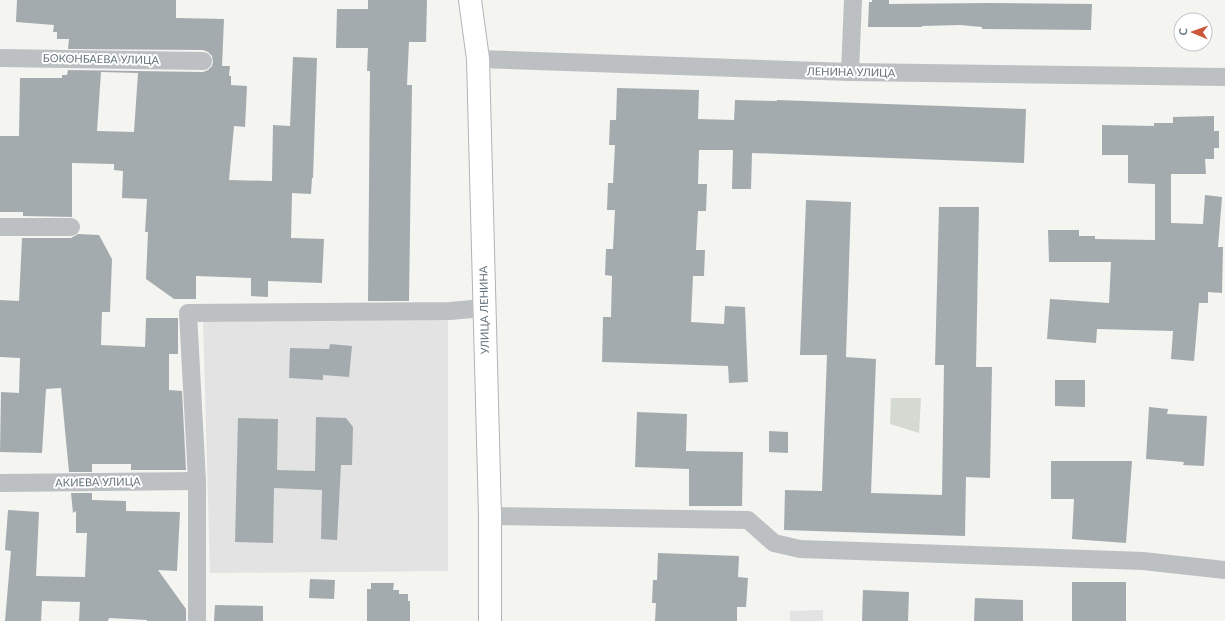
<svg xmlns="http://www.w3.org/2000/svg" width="1225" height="621" font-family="Lato,sans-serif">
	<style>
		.built { fill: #e2e3e2 }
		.green { fill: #d4d9d1 }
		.building { fill: #a4abaf; fill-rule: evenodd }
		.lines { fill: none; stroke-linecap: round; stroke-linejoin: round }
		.primary-casing { stroke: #b0b4b7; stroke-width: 24 }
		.street { stroke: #bcc0c2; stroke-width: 18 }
		.primary { stroke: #fff; stroke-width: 22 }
		.labels { text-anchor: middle; stroke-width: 4; stroke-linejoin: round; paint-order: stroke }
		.street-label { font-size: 11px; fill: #67757e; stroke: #fff }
	</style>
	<rect width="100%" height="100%" fill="#f4f4f1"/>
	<g class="built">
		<polygon points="448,317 448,571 210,573 203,319"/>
		<polygon points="823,610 823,621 790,621 790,611"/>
	</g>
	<polygon class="green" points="891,398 921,398 919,433 890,424"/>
	<g class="building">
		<path d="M17,0H176V18L224,19L222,66H230L229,76H231V85L247,86L245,127L234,126L229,180L272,181L273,125L290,126L293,57L317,58L313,178H312L311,194L292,193L291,238L324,239L322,283L268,281V297L251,296V278L196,276V299H174L146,279L148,232H145L147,199L122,198L123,171L114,170V164L72,163V217L23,216V212H0V136H19L20,78H62V75H67L68,70L203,72L208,70L212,66L213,62L212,56L208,52L203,50L68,49L69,39H57V32H53L54,25L16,22ZM101,72L138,73L134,132L97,131Z"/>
		<polygon points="368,0 427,0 426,42 409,42 407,85 412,85 409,301 368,301 370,71 367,71 368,48 336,48 337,9 368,9"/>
		<polygon points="872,0 889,0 889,4 989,3 1092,4 1091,30 982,29 982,27 960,25 922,26 922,27 868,27 869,2 872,2"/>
		<polygon points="617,88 699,90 698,119 734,120 735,100 777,101 777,100 1026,109 1024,163 752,153 751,189 732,189 733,150 699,150 698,184 707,184 706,211 698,211 696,250 705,250 704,276 693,276 691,322 724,324 725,306 745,307 748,382 729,383 728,366 602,362 603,317 611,317 612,276 605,275 606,249 613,249 615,210 607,210 608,183 613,183 615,145 609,145 610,120 616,120"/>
		<polygon points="1214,116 1214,131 1219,131 1219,148 1214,148 1214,159 1205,159 1206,174 1171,174 1171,223 1203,224 1205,195 1222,197 1218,247 1223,247 1222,293 1208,292 1208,303 1199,303 1194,361 1171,359 1173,331 1097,329 1096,343 1047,339 1050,299 1109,303 1111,262 1049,262 1048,230 1079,230 1079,236 1095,236 1095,239 1155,240 1155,184 1128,183 1128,155 1102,155 1102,125 1154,126 1154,123 1173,123 1173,117"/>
		<polygon points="806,200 851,202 846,357 876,359 871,493 942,495 944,365 935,365 939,207 979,207 976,367 992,367 990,478 966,477 965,536 784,530 785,490 822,491 827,355 800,355"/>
		<polygon points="78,234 99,235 112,259 110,312 102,312 101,345 145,347 146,318 178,318 178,354 169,354 169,390 182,391 186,470 131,470 131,464 92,464 92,472 69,472 61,388 46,389 42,453 0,452 1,392 19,393 20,358 0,357 0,300 19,301 22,238 71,238"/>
		<polygon points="330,344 352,346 349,377 323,375 323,380 289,378 290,348 329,349"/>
		<polygon points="1055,380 1085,380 1085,407 1055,406"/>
		<polygon points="1149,407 1168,409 1167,414 1207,416 1204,466 1183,465 1184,462 1146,459"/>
		<polygon points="637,412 687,414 686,451 743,452 742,506 689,506 689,469 635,467"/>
		<polygon points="316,417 346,418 353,427 352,465 341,465 337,540 321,539 322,490 274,488 273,543 235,542 238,418 278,419 277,470 315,471"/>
		<polygon points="769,431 788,432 788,453 769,452"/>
		<polygon points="1051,461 1132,461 1126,543 1072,539 1074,499 1051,499"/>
		<polygon points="71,493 92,493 92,500 126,501 126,511 180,512 177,571 158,570 186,609 186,621 147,621 147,620 109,618 108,621 79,621 80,602 42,601 41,621 5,621 11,551 5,550 8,510 39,512 36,576 85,577 87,533 76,533 76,511 73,513"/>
		<polygon points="658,553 739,556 738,577 748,578 746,607 737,607 737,621 655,621 656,603 652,603 653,580 657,580"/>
		<polygon points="310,579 335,580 334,599 309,598"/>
		<rect x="1072" y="582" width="54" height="39"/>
		<polygon points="371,583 394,583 393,590 399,590 399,594 408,594 408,601 410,601 410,621 367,621 367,589 371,589"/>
		<polygon points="863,590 909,592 908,621 862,621"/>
		<polygon points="975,598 1023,600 1023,621 974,621"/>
		<polygon points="215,605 263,606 263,621 214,621"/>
	</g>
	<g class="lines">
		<defs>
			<polyline id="primary" points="470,0 478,59 490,516 490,621"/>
		</defs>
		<use href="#primary" class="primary-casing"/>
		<g class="street">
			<polyline points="0,58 203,61"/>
			<polyline points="478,59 850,72 1225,77"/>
			<polyline points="850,72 853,0"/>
			<polyline points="0,227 71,227"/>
			<polyline points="0,483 197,481"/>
			<polyline points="490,516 748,520 774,543 800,549 1143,561 1225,570"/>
			<polyline points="197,621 197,481 188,313 450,311 484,308"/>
		</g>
		<use href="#primary" class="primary"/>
	</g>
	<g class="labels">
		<g class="street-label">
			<text transform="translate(101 59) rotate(1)" y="4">БОКОНБАЕВА УЛИЦА</text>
			<text transform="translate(851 72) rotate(1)" y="4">ЛЕНИНА УЛИЦА</text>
			<text transform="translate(484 310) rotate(-91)" y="4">УЛИЦА ЛЕНИНА</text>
			<text transform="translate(98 482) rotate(-1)" y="4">АКИЕВА УЛИЦА</text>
		</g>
	</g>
	<g transform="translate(1193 32) rotate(272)"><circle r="19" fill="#ffffff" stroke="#c2c8cb"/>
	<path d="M0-3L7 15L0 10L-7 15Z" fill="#cb573b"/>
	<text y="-6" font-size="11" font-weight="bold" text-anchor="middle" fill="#67757e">С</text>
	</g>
</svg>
